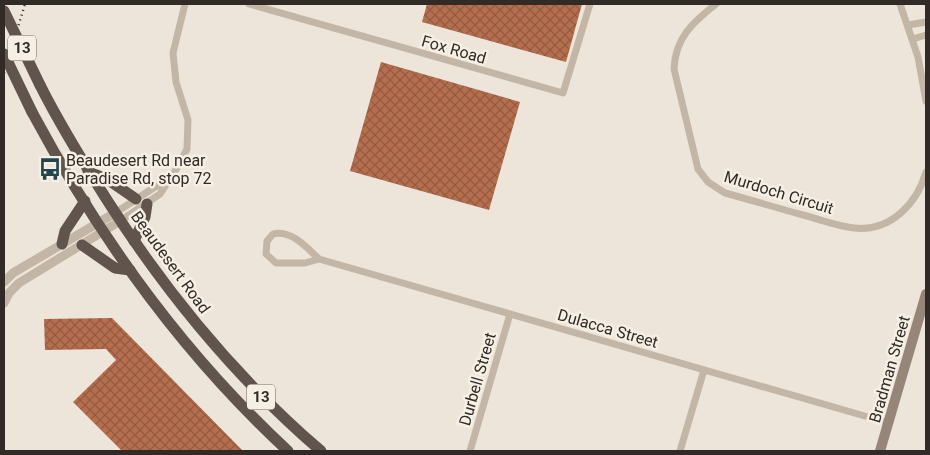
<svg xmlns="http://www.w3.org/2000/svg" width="930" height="455" font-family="Roboto,sans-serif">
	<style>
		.building { fill: url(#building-cross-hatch) }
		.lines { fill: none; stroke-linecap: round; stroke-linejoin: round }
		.minor { stroke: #c3b6a7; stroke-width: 7 }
		.tertiary { stroke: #c3b6a7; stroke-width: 9 }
		.secondary { stroke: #968579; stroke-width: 10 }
		.trunk { stroke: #60544c; stroke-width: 11 }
		.rail { stroke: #312a26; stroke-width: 2.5; stroke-dasharray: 1 4; stroke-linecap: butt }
		.trunk-bridge { stroke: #60544c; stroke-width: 11 }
		.labels { text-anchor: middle; stroke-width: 5; stroke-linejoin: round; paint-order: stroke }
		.shield { fill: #f5efe4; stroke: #6c655f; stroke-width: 1 }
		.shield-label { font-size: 15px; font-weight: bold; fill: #312a26 }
		.street-label { font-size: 16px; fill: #312a26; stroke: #f5efe4 }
		.poi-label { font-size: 16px; fill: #312a26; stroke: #f5efe4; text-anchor: start }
	</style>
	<defs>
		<pattern id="building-cross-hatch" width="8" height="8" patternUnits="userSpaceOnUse" patternTransform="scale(1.25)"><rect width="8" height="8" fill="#b56f4f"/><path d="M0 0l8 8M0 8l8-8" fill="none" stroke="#945b41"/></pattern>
	</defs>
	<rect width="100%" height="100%" fill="#ede5d9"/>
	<g class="building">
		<polygon points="427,4 582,4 566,62 422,22"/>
		<polygon points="381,62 520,102 489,210 350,171"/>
		<polygon points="112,318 243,451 122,451 73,402 116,360 106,349 45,350 44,319"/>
	</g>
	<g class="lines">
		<g class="minor">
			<polyline points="249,4 563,93 590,4"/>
			<path d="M716,4C693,22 675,38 674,69L698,169L708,182L725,193C751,200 777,208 803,215C819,219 837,226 854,228C890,232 917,204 926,172"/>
			<polyline points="900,4 918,57 926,101"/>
			<polyline points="908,25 926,22"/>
			<polyline points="913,39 926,35"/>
			<polyline points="115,213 155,187 167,183"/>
			<polyline points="120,221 160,194 177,168 187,149 188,120 176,82 173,53 185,4"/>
			<path d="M319,259L305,263H276L266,254L267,241L273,234C291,229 307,248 319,259L889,423"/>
			<polyline points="470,451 510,314"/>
			<polyline points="680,451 704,370"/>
		</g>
		<g class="tertiary">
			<polyline points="4,282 13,273 115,213"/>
			<polyline points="4,303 9,293 19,283 120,221"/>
		</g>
		<polyline class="secondary" points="880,451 926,294"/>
		<g class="trunk">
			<path d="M40,85C60,125 83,162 107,200C167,294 236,378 321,451"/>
			<path d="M32,112C99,237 184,355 288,451"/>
			<polyline points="88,172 107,179 136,199"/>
			<polyline points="134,241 145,217 147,204"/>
			<polyline points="62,244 65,231 85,201"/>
			<polyline points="82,245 115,268 130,270"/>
		</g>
		<polyline class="rail" points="4,73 25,4"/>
		<g class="trunk-bridge">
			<polyline points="4,11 40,85"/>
			<polyline points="4,54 32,112"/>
		</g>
	</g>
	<defs>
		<symbol id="bus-bare" viewBox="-9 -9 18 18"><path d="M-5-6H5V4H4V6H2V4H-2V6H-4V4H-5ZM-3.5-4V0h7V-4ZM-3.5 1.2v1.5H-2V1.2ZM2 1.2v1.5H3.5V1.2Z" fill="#22464c" stroke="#f5efe4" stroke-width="2.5" paint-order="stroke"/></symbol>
	</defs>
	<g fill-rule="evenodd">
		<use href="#bus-bare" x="34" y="153" width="32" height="32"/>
	</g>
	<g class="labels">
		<g class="shield">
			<rect x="8" y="35.5" width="28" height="25" rx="4"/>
			<rect x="247" y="384.5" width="28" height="25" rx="4"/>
		</g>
		<g class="shield-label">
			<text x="22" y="53">13</text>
			<text x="261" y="402">13</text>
		</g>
		<g class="street-label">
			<text transform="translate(454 49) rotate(16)" y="6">Fox Road</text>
			<text transform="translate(779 192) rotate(17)" y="6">Murdoch Circuit</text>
			<text transform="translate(171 262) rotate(54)" y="6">Beaudesert Road</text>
			<text transform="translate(608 328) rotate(16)" y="6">Dulacca Street</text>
			<text transform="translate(889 369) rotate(-74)" y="6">Bradman Street</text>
			<text transform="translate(477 379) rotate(-74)" y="6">Durbell Street</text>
		</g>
		<g class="poi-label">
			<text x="66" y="166">Beaudesert Rd near<tspan x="66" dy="18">Paradise Rd, stop 72</tspan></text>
		</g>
	</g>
	<rect width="930" height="455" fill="none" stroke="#312a26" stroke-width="10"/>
</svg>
